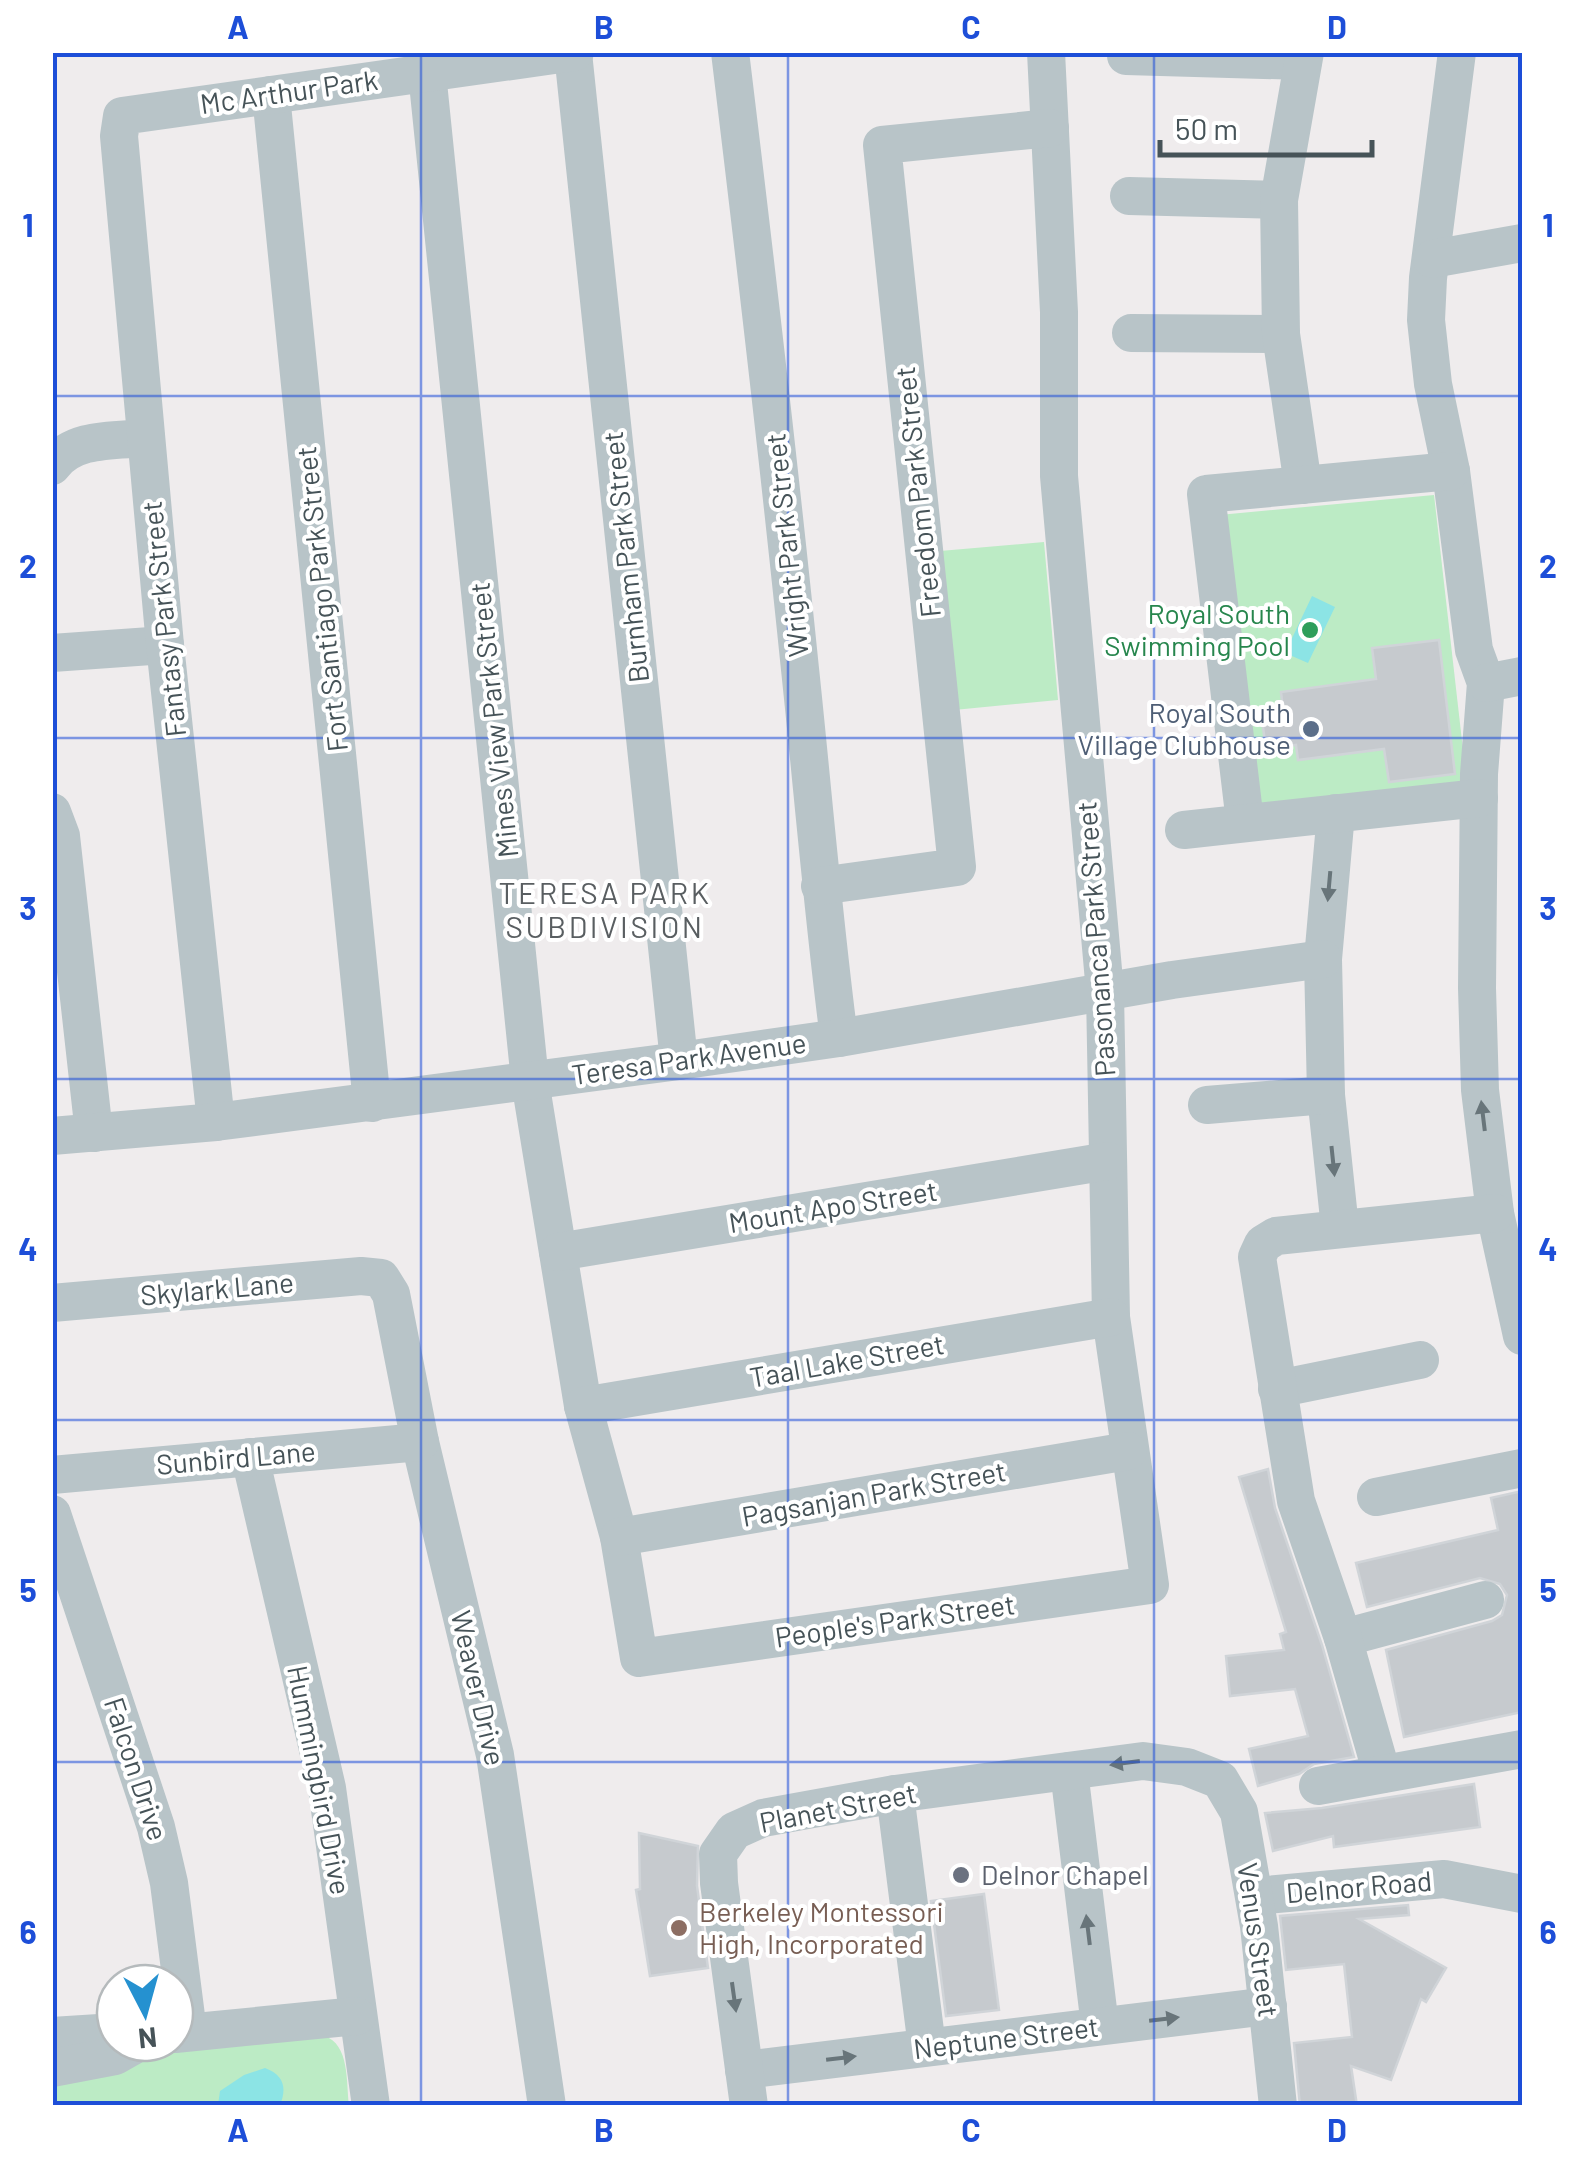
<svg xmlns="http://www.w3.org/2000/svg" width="1575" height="2158" font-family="Barlow,sans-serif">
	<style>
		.green { fill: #bcebc5 }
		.water { fill: #8ce4e5 }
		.building { fill: #c6cace; stroke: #d0d4d8; stroke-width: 2.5 }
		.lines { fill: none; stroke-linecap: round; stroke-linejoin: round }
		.minor { stroke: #b8c4c8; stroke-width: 38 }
		.oneway { fill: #68757a }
		.grid { fill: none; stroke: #1d4ed8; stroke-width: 2.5; stroke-opacity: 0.55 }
		.leisure-dot { fill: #2e9e5b; stroke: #fff; stroke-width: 4 }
		.service-dot { fill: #5c6f8a; stroke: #fff; stroke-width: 4 }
		.worship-dot { fill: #6b7280; stroke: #fff; stroke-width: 4 }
		.education-dot { fill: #8d6e63; stroke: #fff; stroke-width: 4 }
		.labels { text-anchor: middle; stroke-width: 8; stroke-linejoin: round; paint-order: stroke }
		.street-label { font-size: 28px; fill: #465358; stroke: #fff }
		.leisure-label { font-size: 28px; fill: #27864d; stroke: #fff; text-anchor: end }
		.service-label { font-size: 28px; fill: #4e5e75; stroke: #fff; text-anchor: end }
		.worship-label { font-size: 28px; fill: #5b616d; stroke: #fff; text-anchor: start }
		.education-label { font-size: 28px; fill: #785e54; stroke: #fff; text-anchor: start }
		.neighbourhood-label { font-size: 30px; letter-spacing: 2.5px; fill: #595e61; stroke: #fff }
		.neatline { fill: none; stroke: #1d4ed8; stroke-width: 4 }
		.grid-label { font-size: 32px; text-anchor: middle; font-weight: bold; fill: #1d4ed8 }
	</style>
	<rect width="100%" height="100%" fill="#efeced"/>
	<g class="green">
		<polygon points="1434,495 1467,785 1259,807 1219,515"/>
		<polygon points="1044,542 1058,700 954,710 940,551"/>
		<path d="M324,2036C350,2044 346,2082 349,2105L53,2106V2086L133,2055Z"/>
	</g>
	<g class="water">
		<polygon points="1312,596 1335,607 1308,663 1285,653"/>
		<path d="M265,2068C284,2075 287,2088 280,2105H218L220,2091L244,2075Z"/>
	</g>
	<g class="building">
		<polygon points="1439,640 1455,774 1389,782 1384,749 1298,760 1296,745 1266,749 1261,713 1283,710 1281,692 1376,679 1372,648"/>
		<polygon points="1268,1469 1275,1508 1322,1645 1354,1757 1314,1764 1299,1774 1258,1786 1249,1749 1308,1736 1295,1689 1230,1696 1226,1656 1284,1650 1280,1634 1286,1632 1239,1477"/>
		<polygon points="1522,1491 1522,1712 1404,1737 1386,1650 1492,1621 1502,1615 1507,1595 1500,1584 1480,1578 1367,1607 1356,1563 1498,1530 1491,1498"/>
		<polygon points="1474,1784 1480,1827 1334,1847 1333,1836 1273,1851 1265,1813 1322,1808"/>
		<polygon points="639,1833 698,1846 697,1886 708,1968 650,1976 636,1890 640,1889"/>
		<polygon points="984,1894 999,2010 946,2016 931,1901"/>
		<polygon points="1408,1905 1409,1915 1359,1919 1446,1968 1426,2002 1421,1999 1391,2080 1351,2066 1357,2106 1300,2106 1294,2043 1352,2037 1344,1964 1286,1970 1280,1916"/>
	</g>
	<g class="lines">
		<g class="minor">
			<path d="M730,52C755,258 779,463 800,669C813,792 823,915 839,1038"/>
			<polyline points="1457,52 1428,278 1426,320 1433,384 1451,471 1474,650 1486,683 1479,774 1477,988 1480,1090 1495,1213 1522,1336"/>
			<polyline points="573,53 679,1061"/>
			<polyline points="1126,56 1303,61"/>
			<polyline points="427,73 530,1081 583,1406 619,1537 639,1658 1150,1585 1111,1317 1105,992 1059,476 1059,312 1046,52"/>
			<polyline points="271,95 372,1103"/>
			<polyline points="1129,196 1279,200"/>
			<polyline points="1432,259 1522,243"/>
			<polyline points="1131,333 1281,334"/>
			<path d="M52,466C73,437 114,441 146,438"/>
			<polyline points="1303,485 1281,334 1279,200 1305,52"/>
			<polyline points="52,653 165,645"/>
			<polyline points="1486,683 1522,676"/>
			<polyline points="52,812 61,836 94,1133"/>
			<polyline points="1336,813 1323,959 1326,1095 1340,1228"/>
			<polyline points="1245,822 1206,494 1451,471"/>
			<polyline points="1184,830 1479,798"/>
			<polyline points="820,886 957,867 882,145 1050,128"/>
			<polyline points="1207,1105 1326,1095"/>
			<polyline points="216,1122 165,645 119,136 122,116 575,52"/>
			<polyline points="52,1136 216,1122 679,1061 839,1038 1172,980 1323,959"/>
			<polyline points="558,1252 1108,1161"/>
			<polyline points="52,1303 361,1276 381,1278 391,1294 420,1442 495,1755 547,2106"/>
			<polyline points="1277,1389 1420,1360"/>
			<polyline points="583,1406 1111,1317"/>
			<polyline points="250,1457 327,1788 371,2106"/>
			<polyline points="52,1475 420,1442"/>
			<polyline points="1376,1497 1522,1468"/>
			<polyline points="52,1514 156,1827 169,1883 188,2032"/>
			<polyline points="619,1537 1128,1451"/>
			<polyline points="1343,1638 1485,1600"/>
			<polyline points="1069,1771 1100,2026"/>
			<polyline points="1382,1774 1343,1638 1296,1501 1257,1257 1263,1244 1276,1236 1495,1213"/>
			<polyline points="1318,1786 1522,1749"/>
			<polyline points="895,1794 927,2047"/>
			<polyline points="1255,1896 1444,1879 1522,1894"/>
			<polyline points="175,2034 357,2016"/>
			<polyline points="52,2036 115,2032"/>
			<polyline points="52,2068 115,2056 138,2043"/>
			<polyline points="744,2070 1268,2006"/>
			<polyline points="749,2106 719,1883 718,1854 734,1831 763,1818 895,1794 1143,1761 1187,1767 1220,1780 1239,1812 1259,1926 1278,2106"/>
		</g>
	</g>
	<defs><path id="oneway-solid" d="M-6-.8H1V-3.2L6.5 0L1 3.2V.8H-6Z" transform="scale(2.5)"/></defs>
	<g class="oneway">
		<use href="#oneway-solid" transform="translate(1329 886) rotate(95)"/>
		<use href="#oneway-solid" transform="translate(1483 1116) rotate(-97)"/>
		<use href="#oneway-solid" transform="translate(1333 1161) rotate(84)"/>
		<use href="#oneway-solid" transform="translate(1125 1763) rotate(172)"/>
		<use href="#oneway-solid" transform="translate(1088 1930) rotate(-97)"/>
		<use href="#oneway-solid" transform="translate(734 1997) rotate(82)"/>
		<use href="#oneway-solid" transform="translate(1164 2019) rotate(-7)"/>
		<use href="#oneway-solid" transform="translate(841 2058) rotate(-7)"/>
	</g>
	<path class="grid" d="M421,52V2106M788,52V2106M1154,52V2106M52,396H1522M52,738H1522M52,1079H1522M52,1420H1522M52,1762H1522"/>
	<circle class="leisure-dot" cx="1310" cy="630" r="10"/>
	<circle class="service-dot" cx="1311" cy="729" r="10"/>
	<circle class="worship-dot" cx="961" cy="1875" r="10"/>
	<circle class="education-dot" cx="679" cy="1928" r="10"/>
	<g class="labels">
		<g class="street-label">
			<text transform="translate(289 92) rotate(-8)" y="10">Mc Arthur Park</text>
			<text transform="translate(918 492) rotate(-96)" y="10">Freedom Park Street</text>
			<text transform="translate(787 545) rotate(-96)" y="10">Wright Park Street</text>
			<text transform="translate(626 557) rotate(-96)" y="10">Burnham Park Street</text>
			<text transform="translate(322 599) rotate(-96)" y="10">Fort Santiago Park Street</text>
			<text transform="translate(164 619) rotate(-96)" y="10">Fantasy Park Street</text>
			<text transform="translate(494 720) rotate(-96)" y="10">Mines View Park Street</text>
			<text transform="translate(1096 939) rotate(-94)" y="10">Pasonanca Park Street</text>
			<text transform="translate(689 1059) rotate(-8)" y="10">Teresa Park Avenue</text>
			<text transform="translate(833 1207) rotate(-9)" y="10">Mount Apo Street</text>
			<text transform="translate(217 1289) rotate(-5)" y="10">Skylark Lane</text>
			<text transform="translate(847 1361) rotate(-10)" y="10">Taal Lake Street</text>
			<text transform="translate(236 1458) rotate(-5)" y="10">Sunbird Lane</text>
			<text transform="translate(874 1494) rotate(-10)" y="10">Pagsanjan Park Street</text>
			<text transform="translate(895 1621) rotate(-8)" y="10">People's Park Street</text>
			<text transform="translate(478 1688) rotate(77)" y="10">Weaver Drive</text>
			<text transform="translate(136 1769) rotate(72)" y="10">Falcon Drive</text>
			<text transform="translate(319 1780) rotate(79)" y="10">Hummingbird Drive</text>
			<text transform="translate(838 1808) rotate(-11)" y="10">Planet Street</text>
			<text transform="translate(1359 1887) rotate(-5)" y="10">Delnor Road</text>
			<text transform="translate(1258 1940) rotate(82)" y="10">Venus Street</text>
			<text transform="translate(1006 2038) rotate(-7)" y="10">Neptune Street</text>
		</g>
		<g class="leisure-label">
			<text x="1290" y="624">Royal South<tspan x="1290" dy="32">Swimming Pool</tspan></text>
		</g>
		<g class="service-label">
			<text x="1291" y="723">Royal South<tspan x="1291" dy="32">Village Clubhouse</tspan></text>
		</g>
		<g class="worship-label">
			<text x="981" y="1885">Delnor Chapel</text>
		</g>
		<g class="education-label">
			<text x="699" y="1922">Berkeley Montessori<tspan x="699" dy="32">High, Incorporated</tspan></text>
		</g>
		<g class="neighbourhood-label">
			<text x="605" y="904">TERESA PARK<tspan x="605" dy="34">SUBDIVISION</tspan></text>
		</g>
	</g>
	<rect width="1575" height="2158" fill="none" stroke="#ffffff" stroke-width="110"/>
	<g transform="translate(145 2013) rotate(174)"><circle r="48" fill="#ffffff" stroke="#b5babc" stroke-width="2.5"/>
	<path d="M0-8L18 38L0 25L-18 38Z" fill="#2591d0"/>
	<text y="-15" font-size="28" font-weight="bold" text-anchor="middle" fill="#465358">N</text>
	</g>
	<path d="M1160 140v15h212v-15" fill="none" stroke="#465358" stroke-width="5"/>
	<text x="1175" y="140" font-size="30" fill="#465358" stroke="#ffffff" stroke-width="8" paint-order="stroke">50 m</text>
	<rect x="55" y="55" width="1465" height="2048" class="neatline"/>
	<g class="grid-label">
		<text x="238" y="39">A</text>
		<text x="604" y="39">B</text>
		<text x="971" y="39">C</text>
		<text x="1337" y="39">D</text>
		<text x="28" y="237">1</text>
		<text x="1548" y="237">1</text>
		<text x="28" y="578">2</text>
		<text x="1548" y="578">2</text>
		<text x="28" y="920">3</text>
		<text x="1548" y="920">3</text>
		<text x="28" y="1261">4</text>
		<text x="1548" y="1261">4</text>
		<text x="28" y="1602">5</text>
		<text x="1548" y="1602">5</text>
		<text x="28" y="1944">6</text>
		<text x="1548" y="1944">6</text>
		<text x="238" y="2142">A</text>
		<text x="604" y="2142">B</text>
		<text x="971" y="2142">C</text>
		<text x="1337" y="2142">D</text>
	</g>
</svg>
